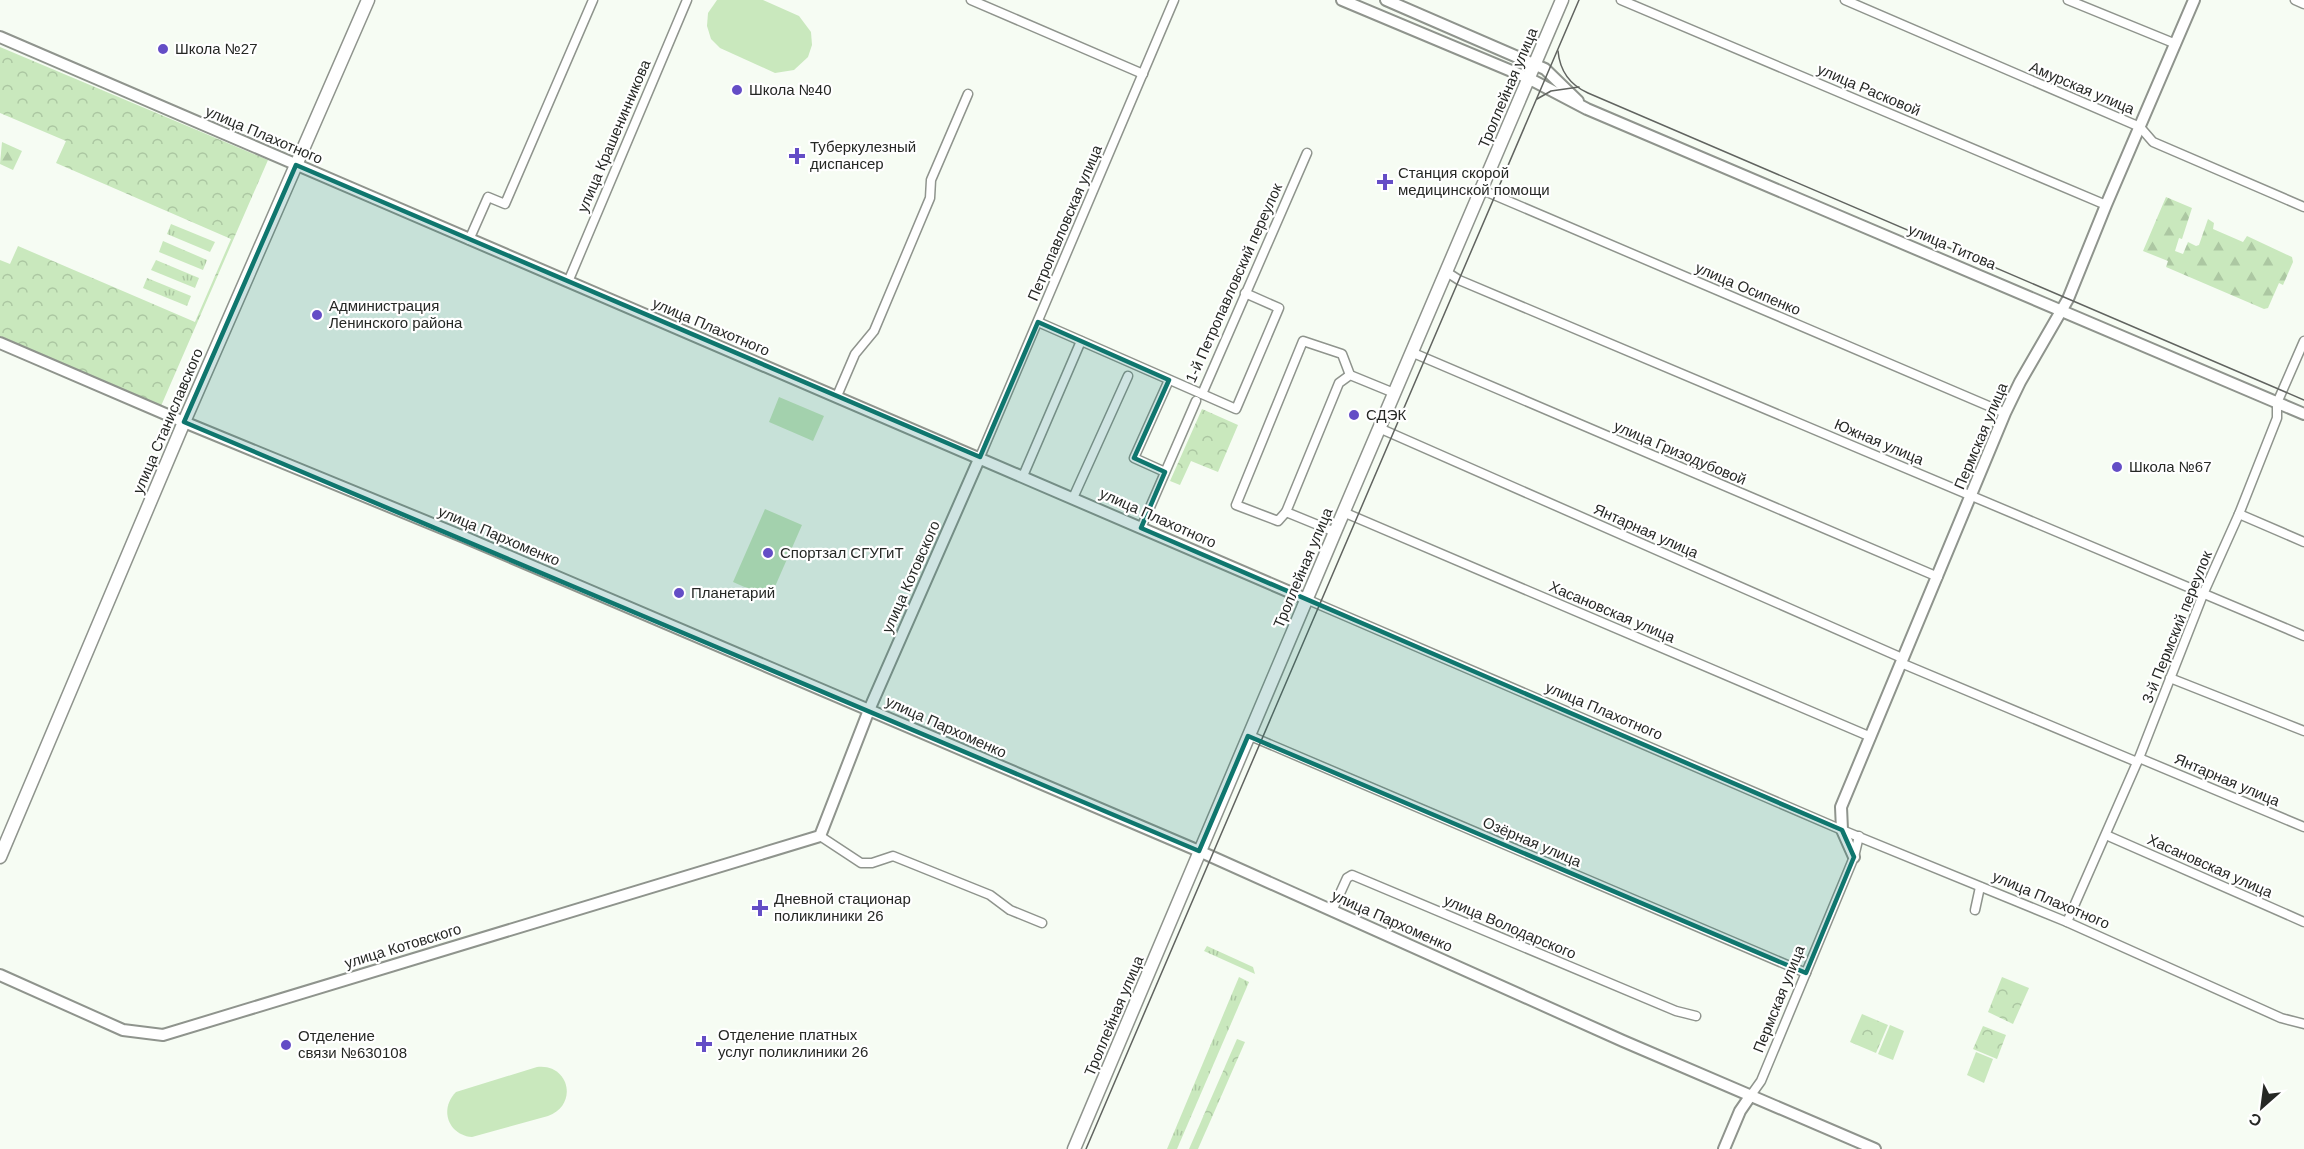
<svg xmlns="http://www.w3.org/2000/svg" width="2304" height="1149" font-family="Helvetica,sans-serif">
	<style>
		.grass { fill: url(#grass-tufts) }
		.forest { fill: url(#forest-firs) }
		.park { fill: url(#park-crowns) }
		.garden { fill: #c9e8bd }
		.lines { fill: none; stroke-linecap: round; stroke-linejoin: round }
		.street-casing { stroke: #8f948d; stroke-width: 11 }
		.secondary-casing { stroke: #8f948d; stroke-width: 14 }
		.primary-casing { stroke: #8f948d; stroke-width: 15 }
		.street { stroke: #fff; stroke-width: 8 }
		.secondary { stroke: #fff; stroke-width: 10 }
		.primary { stroke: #fff; stroke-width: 12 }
		.tram { stroke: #616460; stroke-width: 1.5 }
		.marked { fill: #0f766e; fill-opacity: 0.2; stroke: #0f766e; stroke-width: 4.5; stroke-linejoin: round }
		.poi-dot { fill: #644dc6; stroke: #fff; stroke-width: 2 }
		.labels { text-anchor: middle; stroke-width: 4.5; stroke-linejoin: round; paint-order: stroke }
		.poi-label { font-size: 15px; fill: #262825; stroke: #fff; text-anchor: start }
		.street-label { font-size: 15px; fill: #262825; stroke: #fff }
	</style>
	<defs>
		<pattern id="grass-tufts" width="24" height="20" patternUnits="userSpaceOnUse" patternTransform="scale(1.5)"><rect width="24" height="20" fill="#c9e8bd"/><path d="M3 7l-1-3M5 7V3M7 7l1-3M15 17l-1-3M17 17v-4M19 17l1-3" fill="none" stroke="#acc7a2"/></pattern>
		<pattern id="forest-firs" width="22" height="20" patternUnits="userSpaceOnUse" patternTransform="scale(1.5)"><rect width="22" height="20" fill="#c9e8bd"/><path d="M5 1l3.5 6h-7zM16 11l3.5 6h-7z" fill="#acc7a2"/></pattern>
		<pattern id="park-crowns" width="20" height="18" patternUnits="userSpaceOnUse" patternTransform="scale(1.5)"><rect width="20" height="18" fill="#c9e8bd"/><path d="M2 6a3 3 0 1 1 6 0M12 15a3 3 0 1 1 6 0" fill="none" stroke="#acc7a2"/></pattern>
	</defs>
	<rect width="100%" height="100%" fill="#f6fcf3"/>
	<g class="grass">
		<polygon points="171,224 215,242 210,252 167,234"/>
		<polygon points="163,241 207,260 203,270 159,252"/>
		<polygon points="156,260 199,278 195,288 151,270"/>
		<polygon points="147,278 191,296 187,306 143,288"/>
		<polygon points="1207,946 1253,967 1255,974 1204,951"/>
		<polygon points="1239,977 1249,982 1177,1149 1167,1149"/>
	</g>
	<g class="forest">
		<polygon points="2,142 22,151 13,170 0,164"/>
		<polygon points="2166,197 2192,208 2182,239 2179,238 2175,251 2183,254 2188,242 2196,246 2199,245 2208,219 2214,223 2213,229 2243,242 2247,236 2292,257 2293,262 2283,285 2279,283 2268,308 2264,309 2166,267 2168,261 2143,251"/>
	</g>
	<g class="park">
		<polygon points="0,47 268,160 161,406 0,336 0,260 10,264 18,246 195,322 231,239 56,163 66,141 0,113"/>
		<polygon points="1202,409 1238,425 1218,472 1191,461 1180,485 1170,481"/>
		<polygon points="2002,977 2029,988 2013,1024 1988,1012"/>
		<polygon points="1862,1014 1888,1025 1876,1053 1850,1042"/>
		<polygon points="1983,1026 2006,1035 1997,1059 1973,1049"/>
		<polygon points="1237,1039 1245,1042 1198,1149 1189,1149"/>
	</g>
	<g class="garden">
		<polygon points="717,0 763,0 799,16 811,32 812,45 808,57 794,70 775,73 720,48 711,39 707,26 708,13"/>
		<polygon points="779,397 824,416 813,441 769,422"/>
		<polygon points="765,509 802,525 770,598 733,582"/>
		<polygon points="1890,1025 1904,1031 1893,1060 1878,1054"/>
		<polygon points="1976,1052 1993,1059 1984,1083 1967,1075"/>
		<path d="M537,1067C569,1063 579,1105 548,1116L472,1137C448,1135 439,1109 456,1092Z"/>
	</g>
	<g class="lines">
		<defs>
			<g id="street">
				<polyline points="971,0 1143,74"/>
				<polyline points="1621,0 2106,205"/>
				<polyline points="1845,0 2140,127 2153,142 2304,207"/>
				<polyline points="2068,0 2176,44"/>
				<polyline points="2295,0 2304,4"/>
				<polyline points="1480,189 2005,413"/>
				<polyline points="469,240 488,197 505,204 593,0"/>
				<polyline points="1445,271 1459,280 2304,636"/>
				<polyline points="568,282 687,0"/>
				<polyline points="1038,322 1202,394 1307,153"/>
				<polyline points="1411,352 1938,577"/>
				<polyline points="1202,394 1236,409 1279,308 1245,293"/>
				<polyline points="837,396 855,354 874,331 930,198 931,180 968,94"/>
				<polyline points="1379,428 1902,658"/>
				<polyline points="980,457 1174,0"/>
				<polyline points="1165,472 1134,458 1169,380"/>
				<polyline points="1023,476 1081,341"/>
				<polyline points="1073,498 1128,376"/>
				<polyline points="1286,512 1278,521 1236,505 1303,341 1342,354 1350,375"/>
				<polyline points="1343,512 1871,737"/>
				<polyline points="2239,514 2304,542"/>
				<polyline points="1141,528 1196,401"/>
				<polyline points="1335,532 1286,512 1339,383 1350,375 1394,393"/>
				<polyline points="1306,599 1842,830 2067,922 2281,1018 2304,1024"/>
				<polyline points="1901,663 2137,762"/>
				<polyline points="2170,678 2304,731"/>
				<polyline points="1248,735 1806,973"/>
				<polyline points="2139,758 2304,827"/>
				<polyline points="2106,835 2304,922"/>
				<polyline points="820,836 861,863 872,863 893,856 990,895 1010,910 1042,923"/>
				<polyline points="1975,910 1980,887"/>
				<polyline points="1332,911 1347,878 1352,875 1676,1011 1696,1016"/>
				<polyline points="2067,922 2139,758 2204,592 2239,514 2277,418 2277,403 2304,341"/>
				<polyline points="1751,1095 1761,1081 1854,857 1859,836"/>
			</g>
			<g id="secondary">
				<polyline points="1342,0 1528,78 1587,109 2304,414"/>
				<polyline points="1386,0 1545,69 1578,101"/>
				<path d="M0,37C435,225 871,410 1306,599"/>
				<polyline points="0,343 184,422 464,537 1199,851 1623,1041 1875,1149"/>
				<polyline points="1854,857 1842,830 1841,807 2005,413 2020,382 2068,299 2106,205 2194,0"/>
				<polyline points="0,975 123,1030 163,1035 820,836 869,710 980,457"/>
				<polyline points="1724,1149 1740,1111 1751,1095"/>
			</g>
			<g id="primary">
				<polyline points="0,857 184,422 368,0"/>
				<polyline points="1074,1149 1335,532 1562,0"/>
			</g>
		</defs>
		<use href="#street" class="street-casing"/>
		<use href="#secondary" class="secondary-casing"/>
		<use href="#primary" class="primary-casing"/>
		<use href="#street" class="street"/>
		<use href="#secondary" class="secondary"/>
		<use href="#primary" class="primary"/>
		<g class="tram">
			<path d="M1558,51C1560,72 1570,85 1588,93L2304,400"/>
			<polyline points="1537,99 1551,91 1579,87"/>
			<polyline points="1086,1149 1579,0"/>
		</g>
	</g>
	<path class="marked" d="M296,165L980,457L1038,322L1169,380L1134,458L1165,472L1141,528L1842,830L1854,857L1806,973L1248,736L1199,851L184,422Z"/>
	<g class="poi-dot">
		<circle cx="163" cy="49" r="6"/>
		<circle cx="737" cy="90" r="6"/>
		<path d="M794 147h6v6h6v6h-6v6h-6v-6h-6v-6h6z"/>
		<path d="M1382 173h6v6h6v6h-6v6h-6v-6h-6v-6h6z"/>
		<circle cx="317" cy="315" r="6"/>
		<circle cx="1354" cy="415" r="6"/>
		<circle cx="2117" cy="467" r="6"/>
		<circle cx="768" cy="553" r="6"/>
		<circle cx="679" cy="593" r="6"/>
		<path d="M757 899h6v6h6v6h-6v6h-6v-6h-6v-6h6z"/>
		<path d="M701 1035h6v6h6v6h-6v6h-6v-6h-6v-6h6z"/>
		<circle cx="286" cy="1045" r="6"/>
	</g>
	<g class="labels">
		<g class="poi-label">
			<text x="175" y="54">Школа №27</text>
			<text x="749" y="95">Школа №40</text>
			<text x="810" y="152">Туберкулезный<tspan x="810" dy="17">диспансер</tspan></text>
			<text x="1398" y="178">Станция скорой<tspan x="1398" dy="17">медицинской помощи</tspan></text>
			<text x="329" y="311">Администрация<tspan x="329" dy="17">Ленинского района</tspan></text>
			<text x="1366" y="420">СДЭК</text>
			<text x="2129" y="472">Школа №67</text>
			<text x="780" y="558">Спортзал СГУГиТ</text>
			<text x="691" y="598">Планетарий</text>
			<text x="774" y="904">Дневной стационар<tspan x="774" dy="17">поликлиники 26</tspan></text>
			<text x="718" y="1040">Отделение платных<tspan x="718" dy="17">услуг поликлиники 26</tspan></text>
			<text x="298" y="1041">Отделение<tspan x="298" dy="17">связи №630108</tspan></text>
		</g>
		<g class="street-label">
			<text transform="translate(1508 88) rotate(-67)" y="5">Троллейная улица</text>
			<text transform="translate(2082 88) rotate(23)" y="5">Амурская улица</text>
			<text transform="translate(1869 90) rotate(23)" y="5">улица Расковой</text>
			<text transform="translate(264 135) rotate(23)" y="5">улица Плахотного</text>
			<text transform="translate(614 136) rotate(-67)" y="5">улица Крашенинникова</text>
			<text transform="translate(1065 223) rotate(-67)" y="5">Петропавловская улица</text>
			<text transform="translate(1952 247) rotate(23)" y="5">улица Титова</text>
			<text transform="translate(1234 283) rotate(-66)" y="5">1-й Петропавловский переулок</text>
			<text transform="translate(1748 289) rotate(23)" y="5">улица Осипенко</text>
			<text transform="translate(711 327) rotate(23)" y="5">улица Плахотного</text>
			<text transform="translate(168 421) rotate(-67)" y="5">улица Станиславского</text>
			<text transform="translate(1981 436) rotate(-67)" y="5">Пермская улица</text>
			<text transform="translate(1879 442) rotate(23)" y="5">Южная улица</text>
			<text transform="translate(1680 453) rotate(23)" y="5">улица Гризодубовой</text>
			<text transform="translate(1158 518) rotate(24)" y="5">улица Плахотного</text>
			<text transform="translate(1646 531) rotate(24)" y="5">Янтарная улица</text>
			<text transform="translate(499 536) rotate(23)" y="5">улица Пархоменко</text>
			<text transform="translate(1303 568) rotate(-67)" y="5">Троллейная улица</text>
			<text transform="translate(911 577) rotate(-66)" y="5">улица Котовского</text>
			<text transform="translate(1612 612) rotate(23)" y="5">Хасановская улица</text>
			<text transform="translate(2177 627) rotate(-68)" y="5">3-й Пермский переулок</text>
			<text transform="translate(1604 711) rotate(23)" y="5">улица Плахотного</text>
			<text transform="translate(946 727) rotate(24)" y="5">улица Пархоменко</text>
			<text transform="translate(2227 780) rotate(23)" y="5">Янтарная улица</text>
			<text transform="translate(1532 842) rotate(23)" y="5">Озёрная улица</text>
			<text transform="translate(2210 866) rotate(24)" y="5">Хасановская улица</text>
			<text transform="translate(2051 900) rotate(23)" y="5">улица Плахотного</text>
			<text transform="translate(1392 921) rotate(24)" y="5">улица Пархоменко</text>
			<text transform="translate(1510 927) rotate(23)" y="5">улица Володарского</text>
			<text transform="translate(403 946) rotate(-17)" y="5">улица Котовского</text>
			<text transform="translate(1779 999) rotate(-68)" y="5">Пермская улица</text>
			<text transform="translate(1114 1016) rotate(-67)" y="5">Троллейная улица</text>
		</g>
	</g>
	<g transform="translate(2262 1107) rotate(208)" stroke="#ffffff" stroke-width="4.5" paint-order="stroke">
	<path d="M0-4.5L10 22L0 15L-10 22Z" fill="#262825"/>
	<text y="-9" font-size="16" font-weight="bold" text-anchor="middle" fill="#262825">С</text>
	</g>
</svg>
